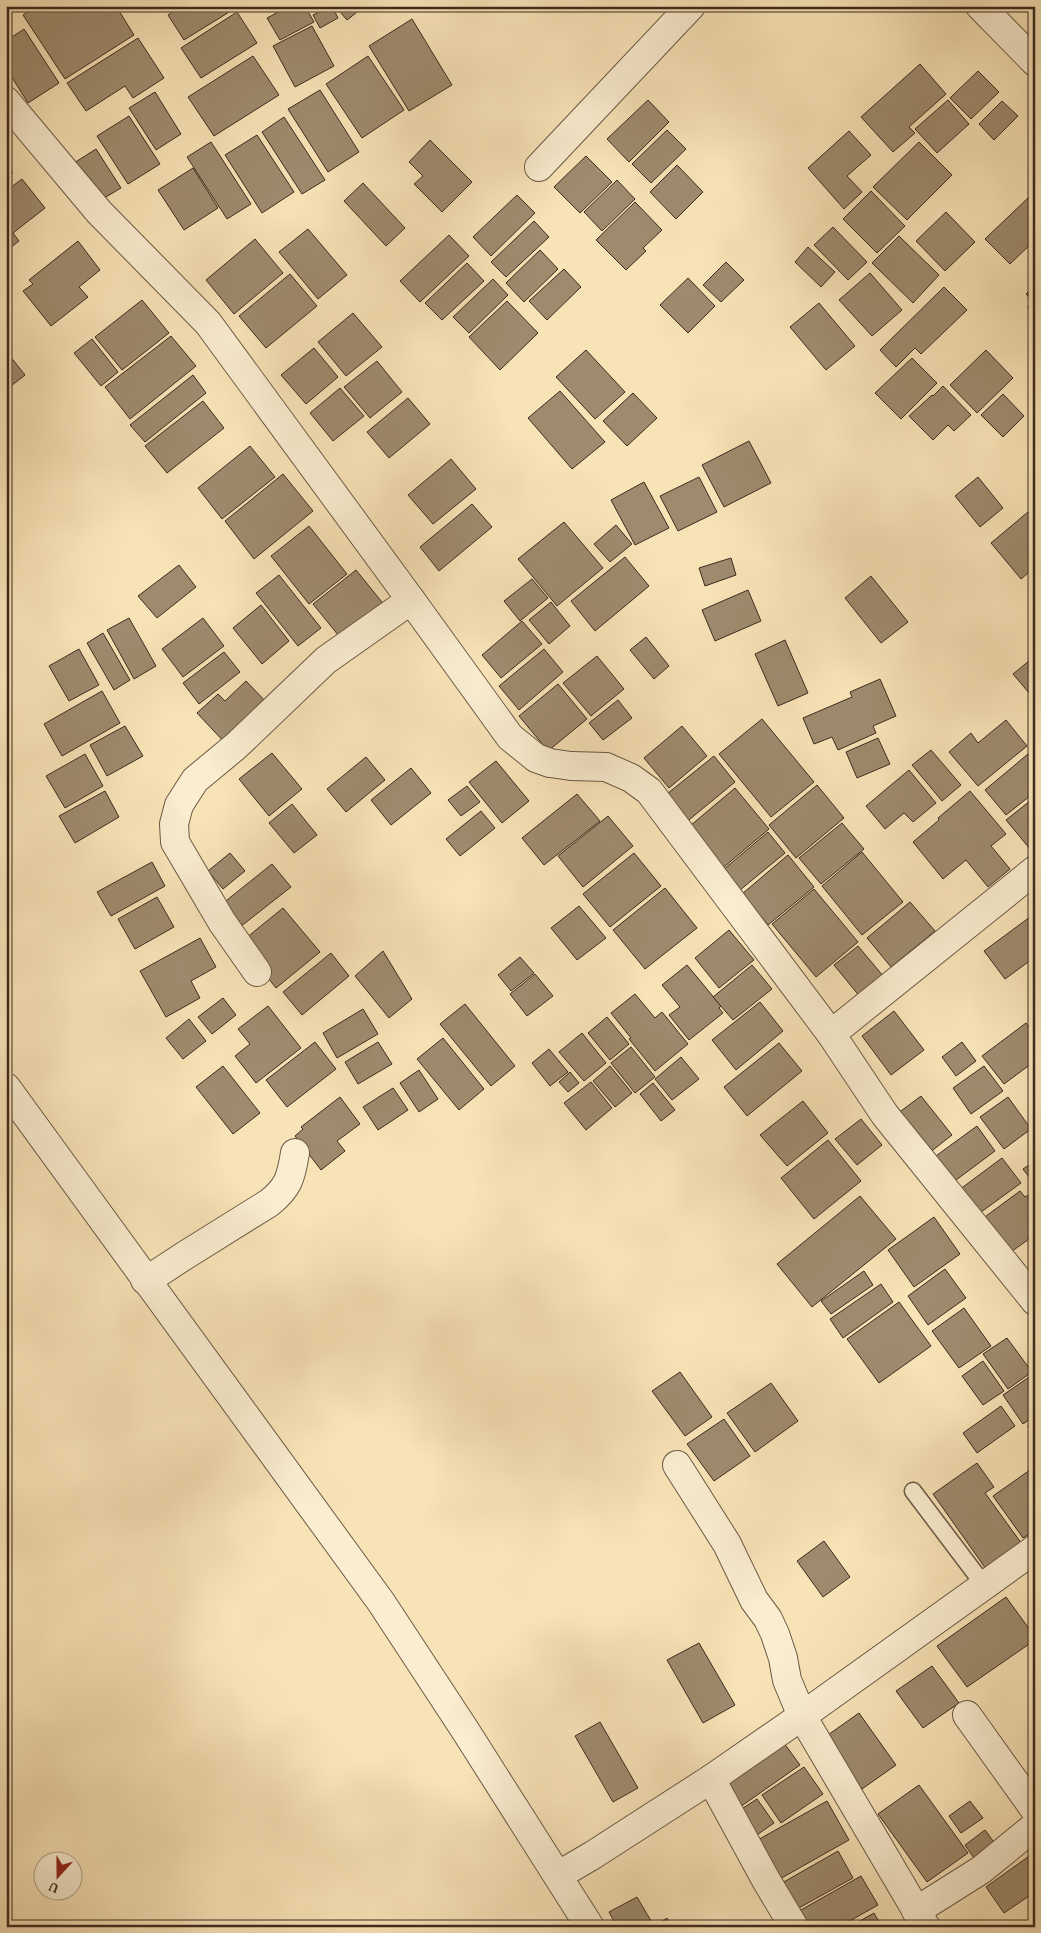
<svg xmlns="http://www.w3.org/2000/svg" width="1041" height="1933" font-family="'Gentium Book Plus',serif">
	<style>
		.building { fill: #9e8b6e; stroke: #3c2b1f }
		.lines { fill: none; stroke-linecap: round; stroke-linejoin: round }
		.lane-casing { stroke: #6b5945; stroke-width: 19 }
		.street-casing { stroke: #6b5945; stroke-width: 30 }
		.lane { stroke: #faedd0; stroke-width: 16 }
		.street { stroke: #faedd0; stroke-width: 28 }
	</style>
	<rect width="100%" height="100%" fill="#f8e3b7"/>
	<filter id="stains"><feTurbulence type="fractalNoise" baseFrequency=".004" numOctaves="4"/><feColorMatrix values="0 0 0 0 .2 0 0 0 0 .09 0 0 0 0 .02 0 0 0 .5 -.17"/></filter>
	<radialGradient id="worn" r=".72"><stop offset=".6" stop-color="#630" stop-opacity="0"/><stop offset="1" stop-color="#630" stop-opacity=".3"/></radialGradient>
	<g class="building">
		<polygon points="37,6 116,6 134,35 65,79 23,15"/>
		<polygon points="181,6 239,6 184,40 168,15"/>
		<polygon points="290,6 305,6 314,22 280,40 267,18"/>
		<polygon points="332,6 338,18 320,28 313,15"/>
		<polygon points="335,6 359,6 361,9 347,20"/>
		<polygon points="237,12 257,43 201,78 181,48"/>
		<polygon points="412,19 452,85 409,111 369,46"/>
		<polygon points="312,26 334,66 295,87 273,46"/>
		<polygon points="24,29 59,83 28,103 6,68 6,41"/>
		<polygon points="138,38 164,78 133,98 125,86 86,111 67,83"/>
		<polygon points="253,56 279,95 214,136 188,97"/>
		<polygon points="368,56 404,110 362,138 326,84"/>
		<polygon points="920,64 946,94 909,127 915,133 893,152 861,117"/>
		<polygon points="978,71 999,92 971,119 950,98"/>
		<polygon points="320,90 359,152 328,172 288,109"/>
		<polygon points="155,92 181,134 156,150 129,108"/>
		<polygon points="648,100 669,122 629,162 607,139"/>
		<polygon points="948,100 969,124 937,153 915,129"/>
		<polygon points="1002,101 1018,116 994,140 979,124"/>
		<polygon points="129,116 160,164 128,184 97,136"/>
		<polygon points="284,117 325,180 302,194 262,132"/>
		<polygon points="667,130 686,149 651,183 632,164"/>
		<polygon points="849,131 871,155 847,176 862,192 844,209 808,168"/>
		<polygon points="257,135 294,192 262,213 225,155"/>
		<polygon points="430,140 472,182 442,212 414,184 423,176 409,162"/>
		<polygon points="211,142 251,204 227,219 187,157"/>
		<polygon points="919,142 952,175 907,220 873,187"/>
		<polygon points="96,149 121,188 99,201 74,163"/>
		<polygon points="586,156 612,182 580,213 554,187"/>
		<polygon points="6,164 13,173 6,179"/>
		<polygon points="677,165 703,192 676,219 650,192"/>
		<polygon points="193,168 218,208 184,230 158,190"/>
		<polygon points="22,179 45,208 13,233 19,241 6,251 6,191"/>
		<polygon points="617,180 635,199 602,231 584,212"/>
		<polygon points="363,183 405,228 386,246 344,201"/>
		<polygon points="871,191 905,226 877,253 843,219"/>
		<polygon points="517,195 535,213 491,256 473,237"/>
		<polygon points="1029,197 1035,203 1035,240 1010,264 985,239"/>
		<polygon points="635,202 662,230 643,248 646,251 626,270 596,240"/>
		<polygon points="946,212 975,242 945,271 916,241"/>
		<polygon points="534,221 549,237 506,277 491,262"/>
		<polygon points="833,227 867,262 848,280 814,245"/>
		<polygon points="308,229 347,275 318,299 279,252"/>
		<polygon points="449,235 469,256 420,302 400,281"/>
		<polygon points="899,236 939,275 913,303 872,263"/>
		<polygon points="255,239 283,273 234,314 206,280"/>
		<polygon points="78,241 100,270 79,287 88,297 51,326 23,291 33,284 29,280"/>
		<polygon points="808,247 835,272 821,287 795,262"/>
		<polygon points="540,250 558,269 524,302 506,283"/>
		<polygon points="726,262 744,280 721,302 703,285"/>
		<polygon points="467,263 484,281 442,320 425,303"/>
		<polygon points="564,269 581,287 547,320 529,301"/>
		<polygon points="870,273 902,310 872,336 839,300"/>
		<polygon points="290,274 317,306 266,348 239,316"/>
		<polygon points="688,278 715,306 688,333 660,305"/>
		<polygon points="493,279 508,295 469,333 453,317"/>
		<polygon points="1035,286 1035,315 1028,307 1034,302 1026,294"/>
		<polygon points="944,287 967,310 921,354 915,348 896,367 880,350"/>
		<polygon points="142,300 169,333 122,370 95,337"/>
		<polygon points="507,301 538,333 500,370 469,337"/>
		<polygon points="819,303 855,346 826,370 790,327"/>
		<polygon points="353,313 382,347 346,376 318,342"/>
		<polygon points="171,336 196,366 130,419 105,387"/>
		<polygon points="92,339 118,372 101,386 74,353"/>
		<polygon points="314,348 338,377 306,404 281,375"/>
		<polygon points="586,350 625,392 595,419 556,377"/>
		<polygon points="986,350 1013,378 977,413 950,385"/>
		<polygon points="6,351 25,375 6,390"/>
		<polygon points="912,358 937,383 901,419 875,393"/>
		<polygon points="377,361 402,392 370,418 344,387"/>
		<polygon points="193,375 206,393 145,442 130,425"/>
		<polygon points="943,386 971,415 954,431 948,425 933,440 909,416 932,395 933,396"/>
		<polygon points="340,388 364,416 333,441 310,413"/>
		<polygon points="560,391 605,442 572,469 528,418"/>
		<polygon points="633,393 657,418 627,446 603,421"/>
		<polygon points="1003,394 1024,416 1003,437 981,415"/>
		<polygon points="408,398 430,424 389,458 367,432"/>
		<polygon points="203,401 224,428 167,473 145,446"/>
		<polygon points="749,441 771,483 724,507 702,465"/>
		<polygon points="250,446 275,477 222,519 198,488"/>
		<polygon points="451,459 476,489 433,524 408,495"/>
		<polygon points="283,474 313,511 254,559 225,521"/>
		<polygon points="699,477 717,512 678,531 660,496"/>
		<polygon points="978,477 1003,508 980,527 955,496"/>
		<polygon points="644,482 669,528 635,545 611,500"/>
		<polygon points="472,504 492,527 439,571 420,547"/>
		<polygon points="1028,512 1035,521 1035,567 1021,579 991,543"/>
		<polygon points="564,522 603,568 557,606 518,559"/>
		<polygon points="616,525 632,544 610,562 594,544"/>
		<polygon points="309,526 347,574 309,604 271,556"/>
		<polygon points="625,557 649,586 595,631 571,601"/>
		<polygon points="731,558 736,575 705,586 699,568"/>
		<polygon points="179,565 196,587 157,618 138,596"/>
		<polygon points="356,570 386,607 343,641 313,604"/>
		<polygon points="279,575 321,628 298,646 256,593"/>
		<polygon points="871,576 908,622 881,643 845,598"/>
		<polygon points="532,579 548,598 520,621 504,601"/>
		<polygon points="748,590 761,621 715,641 702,610"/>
		<polygon points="551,602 570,626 549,644 529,620"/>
		<polygon points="261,605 289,641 262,664 233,628"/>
		<polygon points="129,618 156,666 134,679 107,630"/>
		<polygon points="203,618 224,646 183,677 162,649"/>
		<polygon points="522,621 542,644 501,678 482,655"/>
		<polygon points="103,633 130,680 114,690 87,643"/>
		<polygon points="646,637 669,666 654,679 630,650"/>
		<polygon points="785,640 808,693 778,706 755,654"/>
		<polygon points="79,649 99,685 69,701 49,666"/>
		<polygon points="544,649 563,672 519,710 499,686"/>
		<polygon points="224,652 240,672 199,704 183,683"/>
		<polygon points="597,656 624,689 591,716 563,683"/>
		<polygon points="1035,656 1035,700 1013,674"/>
		<polygon points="880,679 896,716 873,726 876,733 838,750 832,737 814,744 803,718 852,697 850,692"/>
		<polygon points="246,681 269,705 227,745 197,713 218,694 225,701"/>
		<polygon points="558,684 587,719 548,751 519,716"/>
		<polygon points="102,691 120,723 62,756 44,724"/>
		<polygon points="618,700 632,718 603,740 589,723"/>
		<polygon points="762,719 814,782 771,817 719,754"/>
		<polygon points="1006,720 1027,746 978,786 949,752 971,733 978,743"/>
		<polygon points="125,726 143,756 107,776 90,745"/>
		<polygon points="682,726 707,756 669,788 644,758"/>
		<polygon points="878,738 890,764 857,778 846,752"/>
		<polygon points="931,750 961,785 942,801 912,765"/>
		<polygon points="272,753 302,789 269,816 239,779"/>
		<polygon points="85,754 103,786 65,808 46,776"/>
		<polygon points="1028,754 1035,762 1035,792 1006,815 985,790"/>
		<polygon points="714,756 735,782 684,824 662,798"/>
		<polygon points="366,757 385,780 346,812 327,789"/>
		<polygon points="496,761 529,801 502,823 469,782"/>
		<polygon points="411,768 431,793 391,825 371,800"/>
		<polygon points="909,770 936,803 913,822 904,813 885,829 866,806"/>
		<polygon points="817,785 844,818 796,858 769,825"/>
		<polygon points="467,786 480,802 461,816 448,800"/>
		<polygon points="735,788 769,829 718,872 684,831"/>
		<polygon points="105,791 119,817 75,843 59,816"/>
		<polygon points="970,791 1006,834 991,846 1010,869 988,887 966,860 943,879 913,842 939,820 938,818"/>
		<polygon points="577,794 600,821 544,865 522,838"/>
		<polygon points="1035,797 1035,855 1006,820"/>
		<polygon points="292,804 317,835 294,853 269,823"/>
		<polygon points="481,811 495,828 460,856 446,839"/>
		<polygon points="608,816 633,846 583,887 558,856"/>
		<polygon points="842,823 864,849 821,884 799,858"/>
		<polygon points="768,832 785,853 740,890 723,870"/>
		<polygon points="862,852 903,902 862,935 822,886"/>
		<polygon points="230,853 245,871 223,889 208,871"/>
		<polygon points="634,853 661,886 610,927 583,894"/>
		<polygon points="788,855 814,887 768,925 742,894"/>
		<polygon points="152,862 165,886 111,916 97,892"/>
		<polygon points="272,864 291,887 235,931 217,908"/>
		<polygon points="665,888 697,928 645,969 613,930"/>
		<polygon points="814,889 858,942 816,977 772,924"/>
		<polygon points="157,897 174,927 135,949 118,919"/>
		<polygon points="910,902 935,931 891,967 867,938"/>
		<polygon points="579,906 606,938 577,960 551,928"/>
		<polygon points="283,908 320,952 276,988 240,943"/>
		<polygon points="1030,917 1035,923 1035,957 1005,979 984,951"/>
		<polygon points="729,930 754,960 719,988 695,958"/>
		<polygon points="200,938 216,967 191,981 200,998 166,1017 140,971"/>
		<polygon points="858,946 889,983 865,1003 834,965"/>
		<polygon points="383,951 412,999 389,1018 355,976"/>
		<polygon points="331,953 349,976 302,1015 283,992"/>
		<polygon points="520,957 534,973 511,991 498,975"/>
		<polygon points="687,965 721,1006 719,1008 723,1013 689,1040 669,1015 680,1007 662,985"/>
		<polygon points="752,965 772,989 733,1020 713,997"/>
		<polygon points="535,974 553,996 527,1016 510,994"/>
		<polygon points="635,994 655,1018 662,1012 688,1044 655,1071 629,1039 631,1038 611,1013"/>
		<polygon points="223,998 236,1015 212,1034 198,1017"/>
		<polygon points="760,1002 783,1031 736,1070 712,1040"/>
		<polygon points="465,1004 515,1066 491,1086 440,1024"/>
		<polygon points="268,1006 301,1048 256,1083 235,1056 250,1044 238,1029"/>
		<polygon points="363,1009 378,1034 337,1058 323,1033"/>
		<polygon points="894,1011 924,1050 891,1075 862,1036"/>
		<polygon points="607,1017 629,1044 610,1060 588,1033"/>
		<polygon points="189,1019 206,1041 183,1059 166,1038"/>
		<polygon points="1026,1023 1035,1035 1035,1061 1004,1084 982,1056"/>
		<polygon points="582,1033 606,1063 584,1081 559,1052"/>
		<polygon points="443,1038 484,1089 459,1110 417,1059"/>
		<polygon points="315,1042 336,1069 287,1107 266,1080"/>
		<polygon points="378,1042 392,1064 358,1084 345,1062"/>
		<polygon points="962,1042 976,1061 956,1076 942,1057"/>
		<polygon points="779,1043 802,1071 747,1116 724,1087"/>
		<polygon points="631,1047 655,1077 635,1093 611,1063"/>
		<polygon points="549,1049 568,1072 550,1086 532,1063"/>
		<polygon points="681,1057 699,1079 672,1100 655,1079"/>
		<polygon points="223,1066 260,1113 233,1134 196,1087"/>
		<polygon points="610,1066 632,1093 615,1107 593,1081"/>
		<polygon points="984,1066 1003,1091 971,1114 953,1088"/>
		<polygon points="419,1070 438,1099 419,1112 400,1083"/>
		<polygon points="570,1072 579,1083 568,1092 559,1082"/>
		<polygon points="591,1082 612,1108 586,1130 564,1103"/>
		<polygon points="653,1083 675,1110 661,1121 640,1094"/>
		<polygon points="393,1088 408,1110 378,1130 363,1107"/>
		<polygon points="921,1096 952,1135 924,1157 893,1117"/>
		<polygon points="340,1097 360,1124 337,1141 345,1151 321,1170 295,1136 303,1129 301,1127"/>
		<polygon points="1008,1097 1031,1129 1004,1149 980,1117"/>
		<polygon points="803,1101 828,1133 787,1166 760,1135"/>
		<polygon points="861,1119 882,1145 857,1165 835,1139"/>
		<polygon points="977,1126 995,1151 948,1186 929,1161"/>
		<polygon points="828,1140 861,1181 814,1219 781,1178"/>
		<polygon points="1002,1158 1021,1183 977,1215 959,1190"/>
		<polygon points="1035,1161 1035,1185 1023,1169"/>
		<polygon points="1020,1191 1025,1197 1028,1195 1035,1204 1035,1244 1033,1245 1029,1239 1004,1257 978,1222"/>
		<polygon points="860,1196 896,1239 812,1307 777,1264"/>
		<polygon points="934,1217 960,1254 914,1287 888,1250"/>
		<polygon points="945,1269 966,1298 928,1325 908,1296"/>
		<polygon points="864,1271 873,1285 831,1314 821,1301"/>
		<polygon points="881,1284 893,1302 843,1338 830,1319"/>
		<polygon points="899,1302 931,1346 879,1383 847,1339"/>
		<polygon points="964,1308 991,1346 959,1368 932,1331"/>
		<polygon points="1007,1338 1032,1372 1008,1389 983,1354"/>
		<polygon points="983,1361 1004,1391 983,1405 962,1376"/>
		<polygon points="680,1372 712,1417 685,1436 652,1391"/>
		<polygon points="1035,1373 1035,1416 1023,1424 1003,1395"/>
		<polygon points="771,1383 798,1421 755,1452 727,1413"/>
		<polygon points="1001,1406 1015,1426 977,1453 963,1433"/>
		<polygon points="724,1419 750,1456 714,1481 687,1444"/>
		<polygon points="1035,1421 1035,1435 1028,1426"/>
		<polygon points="977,1463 994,1487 985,1493 1022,1544 986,1569 933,1494"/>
		<polygon points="1030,1470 1035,1477 1035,1530 1023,1538 993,1496"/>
		<polygon points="824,1541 850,1577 823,1597 797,1561"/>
		<polygon points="1006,1597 1035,1637 1035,1640 967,1687 937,1646"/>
		<polygon points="699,1643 735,1705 703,1723 667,1660"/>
		<polygon points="932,1666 959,1703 923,1728 896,1691"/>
		<polygon points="859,1713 896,1765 862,1789 825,1737"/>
		<polygon points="600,1722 638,1788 613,1802 575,1736"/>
		<polygon points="781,1739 800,1765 740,1807 721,1779"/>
		<polygon points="804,1767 823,1794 781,1823 762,1795"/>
		<polygon points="919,1785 968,1853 927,1882 878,1814"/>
		<polygon points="757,1799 774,1823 751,1839 734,1814"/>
		<polygon points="827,1801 849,1840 778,1880 756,1841"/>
		<polygon points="970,1801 983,1818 961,1833 949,1816"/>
		<polygon points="985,1830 999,1849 978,1864 965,1845"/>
		<polygon points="838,1851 853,1878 797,1909 782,1883"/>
		<polygon points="1032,1854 1035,1859 1035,1892 1004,1913 986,1887"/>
		<polygon points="861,1876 878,1905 839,1927 807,1927 799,1911"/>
		<polygon points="637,1897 654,1926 667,1918 672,1927 617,1927 609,1912"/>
		<polygon points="874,1913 882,1927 849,1927"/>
	</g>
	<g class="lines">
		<defs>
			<polyline id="lane" points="913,1491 984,1585"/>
			<g id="street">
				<polyline points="980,6 1035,62"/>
				<polyline points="6,101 99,212 208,323 411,600 510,737 536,758 550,763 571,766 606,767 631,778 649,791 831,1034 885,1115 1035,1301"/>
				<polyline points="539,167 691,6"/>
				<polyline points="257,972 222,922 175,842 174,824 179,805 195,780 236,746 326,660 411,600"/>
				<polyline points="831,1034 1035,870"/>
				<polyline points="6,1087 381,1602 465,1730 590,1927"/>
				<path d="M145,1280L152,1277L184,1256L269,1203C288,1188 291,1178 295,1153"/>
				<polyline points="677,1465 727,1544 754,1600 768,1619 775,1634 783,1658 787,1680 802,1716 926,1927"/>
				<polyline points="967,1715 1035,1810"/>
				<polyline points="711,1779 766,1880 794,1927"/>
				<polyline points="559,1875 593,1855 711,1779 802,1716 1035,1549"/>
				<polyline points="916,1911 981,1870 1035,1826"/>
			</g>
		</defs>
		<use href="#lane" class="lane-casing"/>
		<use href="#street" class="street-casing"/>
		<use href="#lane" class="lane"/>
		<use href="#street" class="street"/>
	</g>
	<rect width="1041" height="1933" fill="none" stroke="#f8e3b7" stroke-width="25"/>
	<rect x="8" y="8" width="1026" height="1918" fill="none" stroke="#3c2b1f" stroke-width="2.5"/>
	<rect x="12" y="12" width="1016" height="1908" fill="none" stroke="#3c2b1f"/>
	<g transform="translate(58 1876) rotate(201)"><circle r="24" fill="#faedd0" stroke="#ae9f89"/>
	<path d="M0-4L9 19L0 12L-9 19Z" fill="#8f2418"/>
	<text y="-8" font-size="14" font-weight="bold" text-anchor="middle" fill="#3c2b1f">U</text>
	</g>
	<rect width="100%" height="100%" filter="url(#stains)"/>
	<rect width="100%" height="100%" fill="url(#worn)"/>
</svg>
